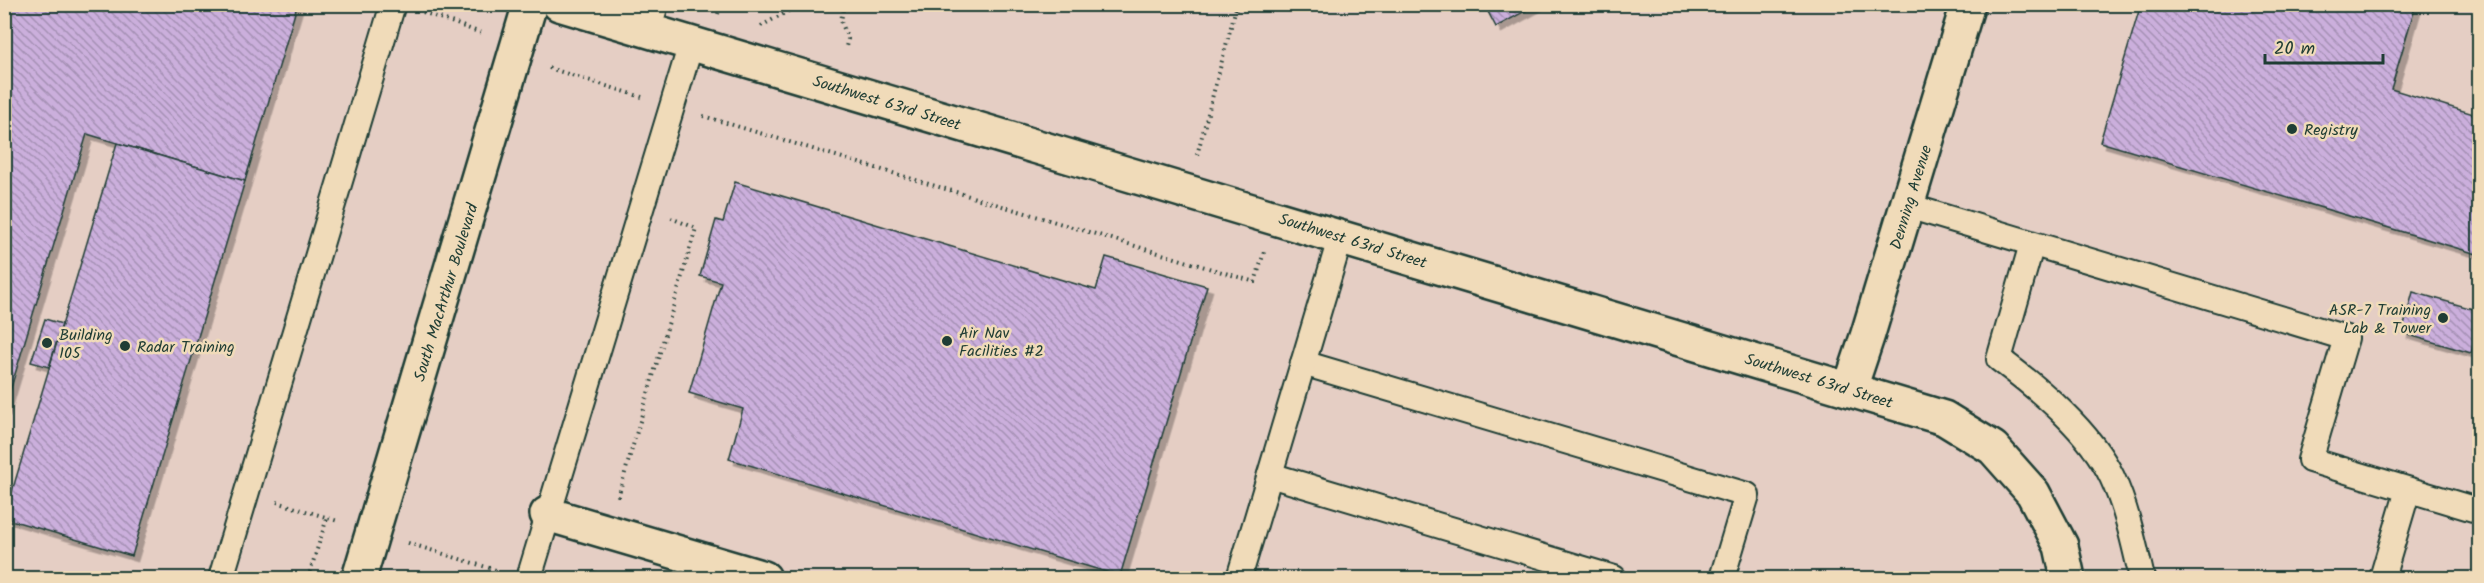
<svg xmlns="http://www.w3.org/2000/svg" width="2484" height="583" font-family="Kalam,sans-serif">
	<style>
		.built { fill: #e5cec4 }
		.building { fill: url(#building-back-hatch); stroke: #1f3d34; stroke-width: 1.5; filter: url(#shadow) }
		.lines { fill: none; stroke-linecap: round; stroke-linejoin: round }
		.service-casing { stroke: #1f3d34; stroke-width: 28 }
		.minor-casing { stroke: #1f3d34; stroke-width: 38 }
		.path { stroke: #1f3d34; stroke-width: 4; stroke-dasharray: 1.5 4.5; stroke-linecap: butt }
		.service { stroke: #f0dbb9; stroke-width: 24 }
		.minor { stroke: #f0dbb9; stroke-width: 33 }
		.poi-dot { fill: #1f3d34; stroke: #f0dbb9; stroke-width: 2 }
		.labels { text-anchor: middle; stroke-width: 5; stroke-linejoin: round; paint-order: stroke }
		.street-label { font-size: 16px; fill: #1f3d34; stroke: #f0dbb9 }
		.poi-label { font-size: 16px; fill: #1f3d34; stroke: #f0dbb9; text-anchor: start }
	</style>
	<defs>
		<pattern id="building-back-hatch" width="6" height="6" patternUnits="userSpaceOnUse" patternTransform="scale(1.5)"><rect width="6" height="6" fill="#cbafdc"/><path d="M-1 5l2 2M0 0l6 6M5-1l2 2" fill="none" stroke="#a490b3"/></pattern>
		<filter id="shadow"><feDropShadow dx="5.5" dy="5.5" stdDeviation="0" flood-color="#0004"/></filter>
	</defs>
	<rect width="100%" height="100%" fill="#f0dbb9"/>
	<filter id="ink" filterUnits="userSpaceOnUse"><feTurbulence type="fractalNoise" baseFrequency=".0167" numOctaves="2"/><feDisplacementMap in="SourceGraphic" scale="12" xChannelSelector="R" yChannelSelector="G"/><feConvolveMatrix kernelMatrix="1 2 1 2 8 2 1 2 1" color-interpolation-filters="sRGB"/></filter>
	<g filter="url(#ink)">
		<rect class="built" x="5" y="5" width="2474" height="573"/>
		<g class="building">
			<polygon points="4,4 291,4 297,6 245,181 87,134 4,411"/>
			<polygon points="1484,4 1538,4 1496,27"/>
			<polygon points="2141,4 2416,4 2391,89 2480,116 2480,247 2477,254 2100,142"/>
			<polygon points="117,143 245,181 132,556 4,518"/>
			<polygon points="735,182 1096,290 1106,257 1207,286 1120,576 729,459 743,409 689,393 721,282 700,276 716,220 723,222"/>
			<polygon points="2413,292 2480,311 2480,325 2471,353 2402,333"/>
			<polygon points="45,319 62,324 49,367 31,362"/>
		</g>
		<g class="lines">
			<defs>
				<g id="service">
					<polyline points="648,31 656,4"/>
					<polyline points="1908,206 2346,338 2310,460 2480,511"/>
					<path d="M2032,244L1999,359C2039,389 2090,431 2112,477C2127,509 2134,544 2142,578"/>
					<polyline points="1303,363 1747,495 1722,578"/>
					<polyline points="1270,475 1614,578"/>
					<polyline points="221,578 393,4"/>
					<polyline points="529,578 691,44"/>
					<polyline points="1239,578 1341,236"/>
					<polyline points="2382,578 2408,490"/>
				</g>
				<g id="minor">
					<polyline points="559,4 1944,418 1993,448 2033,493 2061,546 2068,578"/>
					<polyline points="1850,388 1868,334 1968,4"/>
					<polyline points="547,514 764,578"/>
					<polyline points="359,578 530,4"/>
				</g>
			</defs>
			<use href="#service" class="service-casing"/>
			<use href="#minor" class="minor-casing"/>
			<g class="path">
				<polyline points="844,4 841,21 848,39 845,50"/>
				<polyline points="423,12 484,34"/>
				<polyline points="718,14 721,4"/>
				<polyline points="761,26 801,4"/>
				<polyline points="549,68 642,97"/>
				<polyline points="703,116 1255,282 1264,252"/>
				<polyline points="1197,155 1237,4"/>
				<polyline points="618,497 696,228 671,218"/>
				<polyline points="277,502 338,521"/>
				<polyline points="408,543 499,571"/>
				<polyline points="308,578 327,518"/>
				<polyline points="593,578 596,568"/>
			</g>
			<use href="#service" class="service"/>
			<use href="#minor" class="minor"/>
		</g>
	</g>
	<g class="poi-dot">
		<circle cx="2292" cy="129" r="6"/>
		<circle cx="2443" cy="318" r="6"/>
		<circle cx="947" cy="341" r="6"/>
		<circle cx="47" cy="343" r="6"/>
		<circle cx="125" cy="346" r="6"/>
	</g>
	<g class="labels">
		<g class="street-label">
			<text transform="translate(887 102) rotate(17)" y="6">Southwest 63rd Street</text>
			<text transform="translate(1910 197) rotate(-73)" y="6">Denning Avenue</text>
			<text transform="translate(1353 240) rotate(17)" y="6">Southwest 63rd Street</text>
			<text transform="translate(445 292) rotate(-73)" y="6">South MacArthur Boulevard</text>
			<text transform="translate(1819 380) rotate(17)" y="6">Southwest 63rd Street</text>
		</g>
		<g class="poi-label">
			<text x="2304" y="135">Registry</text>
			<text x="2431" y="315" text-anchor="end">ASR-7 Training<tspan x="2431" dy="18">Lab &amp; Tower</tspan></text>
			<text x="959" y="338">Air Nav<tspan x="959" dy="18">Facilities #2</tspan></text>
			<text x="59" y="340">Building<tspan x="59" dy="18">105</tspan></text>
			<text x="137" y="352">Radar Training</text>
		</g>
	</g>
	<rect width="2484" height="583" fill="none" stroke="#f0dbb9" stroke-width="24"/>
	<rect x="12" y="12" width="2460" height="559" fill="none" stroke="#1f3d34" stroke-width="2" filter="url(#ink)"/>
	<path d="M2265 54v9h118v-9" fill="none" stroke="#1f3d34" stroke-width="3"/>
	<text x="2274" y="54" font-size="18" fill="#1f3d34" stroke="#f0dbb9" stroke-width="4.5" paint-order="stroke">20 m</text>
</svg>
